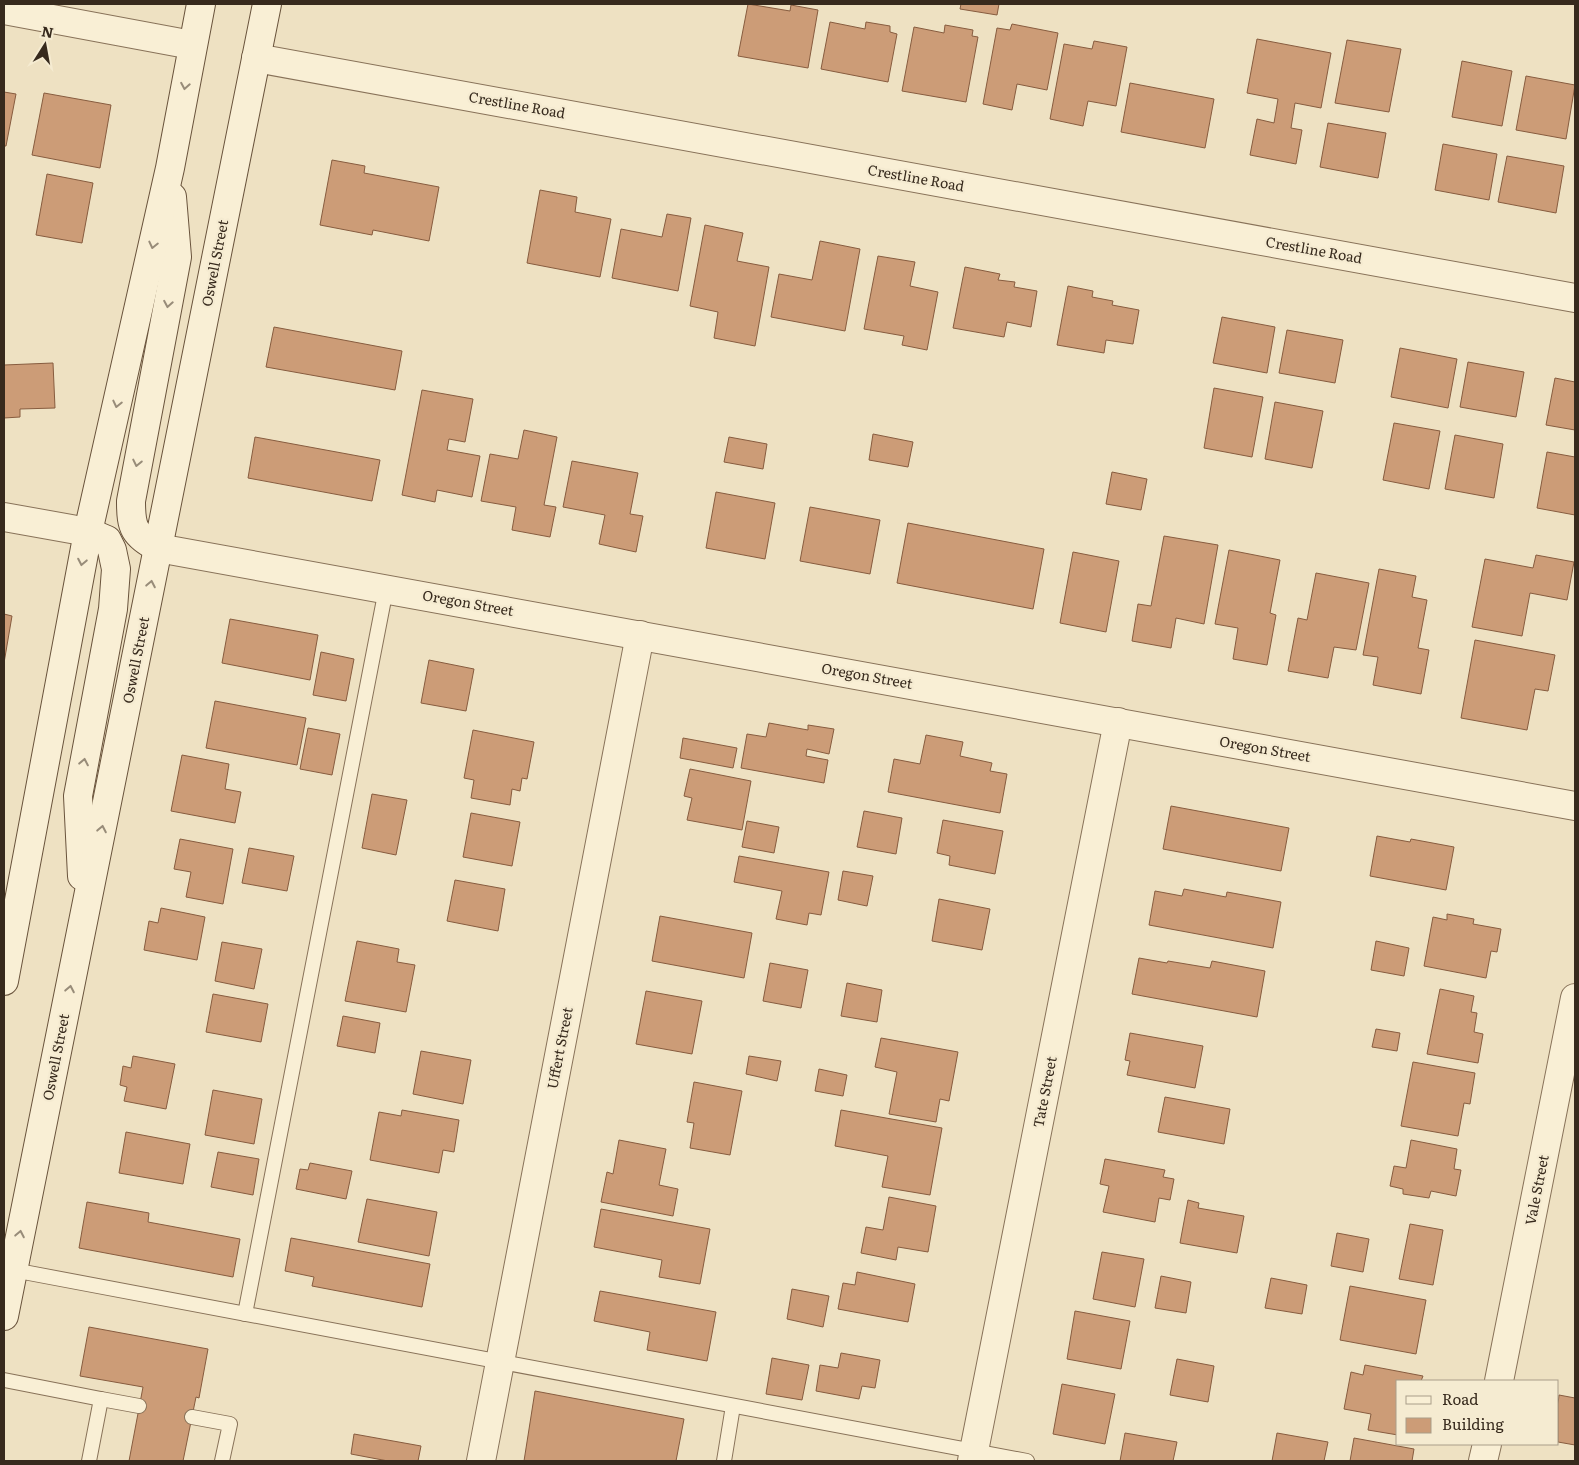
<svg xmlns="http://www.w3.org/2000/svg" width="1579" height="1465" font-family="Literata,serif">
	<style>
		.building { fill: #cc9c77; stroke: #875c3f }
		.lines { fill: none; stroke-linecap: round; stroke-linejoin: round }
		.lane-casing { stroke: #887259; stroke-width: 16 }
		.street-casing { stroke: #887259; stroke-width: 30 }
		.secondary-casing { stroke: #69533c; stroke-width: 30 }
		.lane { stroke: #f9efd5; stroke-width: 14 }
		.street { stroke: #f9efd5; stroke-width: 28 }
		.secondary { stroke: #f9efd5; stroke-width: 28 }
		.oneway { stroke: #988c79 }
		.labels { text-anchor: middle; stroke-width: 4.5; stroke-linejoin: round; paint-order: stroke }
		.street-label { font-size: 14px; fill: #372a1d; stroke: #f5ebd1 }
	</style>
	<rect width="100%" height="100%" fill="#eee1c2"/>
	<g class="building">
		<polygon points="748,4 790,11 791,5 818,10 808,68 738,56"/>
		<polygon points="961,4 999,4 997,15 960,9"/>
		<polygon points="830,22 865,29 866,22 890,26 890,32 897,34 888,82 821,69"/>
		<polygon points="1012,24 1058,33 1047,90 1017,84 1012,110 983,104 997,28 1010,30"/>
		<polygon points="945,25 973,30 972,36 978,37 966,102 902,91 914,27 944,33"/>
		<polygon points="1257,39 1331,53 1321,108 1295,103 1291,128 1302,130 1296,164 1250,155 1257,119 1274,123 1278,99 1247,93"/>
		<polygon points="1347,40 1401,49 1389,112 1335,103"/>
		<polygon points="1094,41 1127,47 1116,106 1088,101 1083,126 1050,119 1064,44 1092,49"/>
		<polygon points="1462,61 1512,71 1502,126 1452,117"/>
		<polygon points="1526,76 1575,85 1566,139 1516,130"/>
		<polygon points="1130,83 1214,99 1205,148 1121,132"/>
		<polygon points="4,92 16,94 6,146 4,146"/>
		<polygon points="44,93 111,105 100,168 32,155"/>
		<polygon points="1328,123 1386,133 1378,178 1320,167"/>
		<polygon points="1443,144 1497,154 1489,200 1435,190"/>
		<polygon points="1507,156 1564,166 1556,213 1498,202"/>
		<polygon points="332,160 365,166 364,173 439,187 429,241 373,230 372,235 320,225"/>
		<polygon points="47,174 93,183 82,243 36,235"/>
		<polygon points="540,190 577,197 575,212 611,219 600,277 527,263"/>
		<polygon points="667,214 691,218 678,291 612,278 621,229 662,237"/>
		<polygon points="705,225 743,233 737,261 769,267 755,346 714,338 718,312 690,306"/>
		<polygon points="820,241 860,249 845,331 771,317 779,274 812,280"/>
		<polygon points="878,256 915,262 910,286 938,292 927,350 902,345 904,336 864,329"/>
		<polygon points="965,267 1000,274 998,280 1015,282 1014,287 1037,291 1031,327 1007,322 1004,337 953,328"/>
		<polygon points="1068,286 1093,291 1092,297 1113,301 1112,305 1139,310 1133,344 1106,340 1104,353 1057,345"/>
		<polygon points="1222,317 1275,327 1267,373 1213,363"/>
		<polygon points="274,327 402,351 395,390 266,367"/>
		<polygon points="1287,330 1343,340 1335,383 1279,373"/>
		<polygon points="1400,348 1457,359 1448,408 1391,397"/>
		<polygon points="1468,362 1524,372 1516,417 1460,407"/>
		<polygon points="53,363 55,408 20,409 20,417 4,418 4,365"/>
		<polygon points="1555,378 1575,382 1575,430 1546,425"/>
		<polygon points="1214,388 1263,397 1252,457 1204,448"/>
		<polygon points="422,390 473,399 465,442 449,439 447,450 480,456 472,497 437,490 435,502 402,495"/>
		<polygon points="1275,402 1323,411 1312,468 1265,459"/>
		<polygon points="1394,423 1440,431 1429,489 1383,480"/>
		<polygon points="524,430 557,437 544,505 556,507 550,537 512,530 516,507 481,501 490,454 518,459"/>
		<polygon points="873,434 913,442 908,467 869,460"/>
		<polygon points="1455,435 1503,444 1494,498 1445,489"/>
		<polygon points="255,437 380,460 372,501 248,478"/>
		<polygon points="729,437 767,444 763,469 724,462"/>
		<polygon points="1547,452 1575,457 1575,515 1537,508"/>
		<polygon points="572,461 638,473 630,514 643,516 636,552 599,544 605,515 563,507"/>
		<polygon points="1112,472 1147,479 1141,510 1106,504"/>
		<polygon points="716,492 775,503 765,559 706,548"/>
		<polygon points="810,507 880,520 870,574 800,561"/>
		<polygon points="908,523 1044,549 1033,609 897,583"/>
		<polygon points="1164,536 1218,545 1204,624 1176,618 1171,648 1132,641 1138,604 1151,606"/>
		<polygon points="1229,550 1280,560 1270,613 1276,615 1267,665 1233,659 1238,628 1215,624"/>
		<polygon points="1073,552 1119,561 1106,632 1060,623"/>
		<polygon points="1536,555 1574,562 1567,600 1530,593 1522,636 1472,627 1485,559 1533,568"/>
		<polygon points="1379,569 1416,576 1412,597 1427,600 1418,648 1429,650 1421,694 1373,685 1378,657 1363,655"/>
		<polygon points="1316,573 1369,583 1356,650 1334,647 1328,678 1288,671 1298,618 1307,620"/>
		<polygon points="4,614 12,616 4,663"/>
		<polygon points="230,619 318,635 310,680 222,663"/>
		<polygon points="1475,640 1555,655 1548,691 1535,689 1527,730 1461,718"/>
		<polygon points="321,652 354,659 346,701 313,695"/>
		<polygon points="429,660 474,669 466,711 421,703"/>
		<polygon points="215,701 306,718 297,765 206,748"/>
		<polygon points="769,723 808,730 808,725 834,729 829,754 807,749 806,756 828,760 824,783 741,768 747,734 766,737"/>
		<polygon points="308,728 340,734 332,775 300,769"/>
		<polygon points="473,730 534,742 527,779 522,778 520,791 512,789 510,805 471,798 474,780 464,778"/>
		<polygon points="926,735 963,742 960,756 992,763 990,771 1007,774 1000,813 888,792 894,759 920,764"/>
		<polygon points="683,738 737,748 733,768 680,758"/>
		<polygon points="182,755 229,764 225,789 241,792 235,823 171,811"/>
		<polygon points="690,769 751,781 742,830 687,820 692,798 684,796"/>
		<polygon points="372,794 407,800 396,855 362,848"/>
		<polygon points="1171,806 1289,828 1281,871 1163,849"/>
		<polygon points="864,811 902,818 896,854 857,847"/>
		<polygon points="471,813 520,822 512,866 463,857"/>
		<polygon points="943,820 1003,831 995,874 949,865 950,856 937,853"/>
		<polygon points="747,821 779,827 774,853 742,847"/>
		<polygon points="1377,836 1410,842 1411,839 1454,847 1446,890 1370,876"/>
		<polygon points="180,839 233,849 223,904 186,897 191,872 174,869"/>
		<polygon points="249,848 294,856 287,891 242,883"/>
		<polygon points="739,856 829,872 821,915 809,913 807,925 776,919 782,891 734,882"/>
		<polygon points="843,871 873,876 867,906 838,900"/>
		<polygon points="455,880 505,889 498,931 447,921"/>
		<polygon points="1184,889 1226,897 1227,892 1281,902 1273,948 1149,925 1155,891 1182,896"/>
		<polygon points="939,899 990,909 982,950 932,941"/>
		<polygon points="161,908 205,917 197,960 144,950 149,921 158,923"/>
		<polygon points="1447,914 1474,919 1473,924 1501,929 1497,952 1491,951 1486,978 1424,966 1433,917 1447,920"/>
		<polygon points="660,916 752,933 744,978 652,961"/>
		<polygon points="357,941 399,949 397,962 415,965 406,1012 345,1001"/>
		<polygon points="1376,941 1409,948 1404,976 1371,970"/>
		<polygon points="222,942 262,949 254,989 215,981"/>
		<polygon points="1139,958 1167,963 1168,961 1210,968 1212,961 1265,971 1257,1017 1132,994"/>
		<polygon points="770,963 808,970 801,1008 763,1001"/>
		<polygon points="847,983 882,990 877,1022 841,1016"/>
		<polygon points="1440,989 1474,996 1471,1012 1477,1013 1474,1032 1483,1034 1478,1063 1427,1054"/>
		<polygon points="646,991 702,1001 692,1054 636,1044"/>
		<polygon points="213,994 268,1004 261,1042 206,1032"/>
		<polygon points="343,1016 380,1023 375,1053 337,1046"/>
		<polygon points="1376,1029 1400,1033 1397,1051 1372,1047"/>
		<polygon points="1130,1033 1203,1046 1195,1088 1127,1075 1130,1061 1125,1060"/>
		<polygon points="881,1038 958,1052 949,1101 940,1099 936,1122 889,1114 897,1072 875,1067"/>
		<polygon points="421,1051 471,1060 463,1104 413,1094"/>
		<polygon points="133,1056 175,1064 166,1109 124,1101 127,1087 120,1085 123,1066 131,1068"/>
		<polygon points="749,1056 781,1061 777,1081 746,1074"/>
		<polygon points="1413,1062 1475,1073 1470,1104 1464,1103 1458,1136 1401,1126"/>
		<polygon points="819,1069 847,1075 843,1096 815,1091"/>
		<polygon points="694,1082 742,1091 730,1155 690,1148 694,1123 687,1122"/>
		<polygon points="213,1090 262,1099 254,1144 205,1135"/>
		<polygon points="1165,1097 1230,1109 1224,1144 1158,1132"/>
		<polygon points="402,1110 459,1120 454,1152 443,1150 439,1173 370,1160 379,1112 401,1116"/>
		<polygon points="841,1110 942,1128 930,1195 882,1187 888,1156 835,1146"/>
		<polygon points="126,1132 190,1144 183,1184 119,1173"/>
		<polygon points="619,1140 666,1149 659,1185 678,1189 673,1216 601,1202 607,1172 613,1174"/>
		<polygon points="1411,1140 1457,1149 1454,1169 1461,1170 1456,1196 1431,1191 1429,1198 1403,1194 1403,1189 1390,1186 1394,1166 1406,1168"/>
		<polygon points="218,1152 259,1159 253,1195 211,1187"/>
		<polygon points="1105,1159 1165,1170 1163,1177 1174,1179 1170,1200 1159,1198 1155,1222 1103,1212 1109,1186 1100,1184"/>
		<polygon points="310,1163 352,1171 346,1199 296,1189 300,1169 308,1170"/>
		<polygon points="889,1197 936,1206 928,1252 898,1247 896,1260 861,1253 866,1227 883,1230"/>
		<polygon points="367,1199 437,1212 429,1256 358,1242"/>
		<polygon points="1188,1200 1199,1203 1198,1208 1244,1216 1237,1253 1180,1243"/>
		<polygon points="87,1202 149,1213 148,1222 240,1239 233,1277 79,1248"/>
		<polygon points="601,1209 710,1229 700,1284 659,1277 662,1260 594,1247"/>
		<polygon points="1410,1224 1443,1230 1433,1285 1399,1279"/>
		<polygon points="1337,1233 1369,1239 1363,1272 1331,1266"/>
		<polygon points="291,1238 430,1264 422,1307 312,1286 314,1277 285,1271"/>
		<polygon points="1102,1252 1144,1259 1135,1307 1093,1299"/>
		<polygon points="857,1272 915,1284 908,1322 838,1309 843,1283 855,1285"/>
		<polygon points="1161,1276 1191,1282 1186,1313 1155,1308"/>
		<polygon points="1271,1278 1307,1285 1302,1314 1265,1308"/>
		<polygon points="1350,1286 1426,1300 1416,1354 1340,1340"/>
		<polygon points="792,1289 829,1296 823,1327 787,1319"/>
		<polygon points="600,1291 716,1312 707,1361 647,1350 650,1332 594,1321"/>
		<polygon points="1075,1311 1130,1321 1121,1369 1067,1359"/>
		<polygon points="89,1327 208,1349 199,1398 196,1397 183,1461 129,1461 143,1387 80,1376"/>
		<polygon points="841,1353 880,1360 875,1388 862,1386 859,1399 816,1391 820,1365 838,1368"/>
		<polygon points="772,1358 809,1365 802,1400 766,1394"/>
		<polygon points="1177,1359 1214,1366 1208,1402 1170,1395"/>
		<polygon points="1365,1365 1423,1376 1421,1381 1398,1381 1398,1435 1368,1430 1371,1414 1344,1409 1351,1372 1363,1375"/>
		<polygon points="1062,1384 1115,1394 1105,1444 1053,1434"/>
		<polygon points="535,1391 684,1419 676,1461 524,1461"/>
		<polygon points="1559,1395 1575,1398 1575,1445 1558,1442 1558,1404"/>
		<polygon points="1125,1433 1177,1442 1173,1461 1120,1461"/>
		<polygon points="1277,1433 1328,1442 1324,1461 1272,1461"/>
		<polygon points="354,1434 421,1446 418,1461 388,1461 351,1454"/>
		<polygon points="1354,1438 1414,1449 1412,1461 1350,1461"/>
	</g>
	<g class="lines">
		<defs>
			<g id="lane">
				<polyline points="13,1270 1027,1461"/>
				<polyline points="245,1314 386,589"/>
				<polyline points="4,1380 101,1399 89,1461"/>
				<polyline points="101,1399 139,1406"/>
				<polyline points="192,1417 230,1424 222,1461"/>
				<polyline points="724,1461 733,1406"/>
			</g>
			<g id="street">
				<polyline points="4,10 192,45"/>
				<polyline points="256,58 1575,298"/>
				<polyline points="4,517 88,532"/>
				<polyline points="158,548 1575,806"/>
				<polyline points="1499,1381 1575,998"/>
				<polyline points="481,1461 640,635"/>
				<polyline points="972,1461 1118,722"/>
				<polyline points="1483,1461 1487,1444"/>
			</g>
			<g id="secondary">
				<path d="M158,548C134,534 131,529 131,501L177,257L172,197"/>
				<polyline points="82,876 78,796 113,609 116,569 112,550 107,540 88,532"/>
				<polyline points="4,981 88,532 170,168 201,4"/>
				<polyline points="4,1316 267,4"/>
			</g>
		</defs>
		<use href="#lane" class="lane-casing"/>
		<use href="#street" class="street-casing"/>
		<use href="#secondary" class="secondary-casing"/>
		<use href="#lane" class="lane"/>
		<use href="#street" class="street"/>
		<use href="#secondary" class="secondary"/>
	</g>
	<defs><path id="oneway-chevron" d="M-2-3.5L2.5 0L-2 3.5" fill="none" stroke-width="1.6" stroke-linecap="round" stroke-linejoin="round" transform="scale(1.25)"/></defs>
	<g class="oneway">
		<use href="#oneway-chevron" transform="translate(185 86) rotate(100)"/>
		<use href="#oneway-chevron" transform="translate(153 245) rotate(103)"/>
		<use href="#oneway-chevron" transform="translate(168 304) rotate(100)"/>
		<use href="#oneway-chevron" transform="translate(117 404) rotate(103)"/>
		<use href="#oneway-chevron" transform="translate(137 463) rotate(102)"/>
		<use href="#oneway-chevron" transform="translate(82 562) rotate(101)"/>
		<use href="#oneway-chevron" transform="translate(151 584) rotate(-79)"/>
		<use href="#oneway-chevron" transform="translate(84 762) rotate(-79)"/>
		<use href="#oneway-chevron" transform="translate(102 829) rotate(-79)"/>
		<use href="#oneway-chevron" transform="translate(70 989) rotate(-79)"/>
		<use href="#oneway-chevron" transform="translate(20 1234) rotate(-79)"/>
	</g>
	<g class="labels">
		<g class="street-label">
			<text transform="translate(517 105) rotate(10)" y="5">Crestline Road</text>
			<text transform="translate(916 178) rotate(10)" y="5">Crestline Road</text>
			<text transform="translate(1314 250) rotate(10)" y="5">Crestline Road</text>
			<text transform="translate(215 263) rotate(-79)" y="5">Oswell Street</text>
			<text transform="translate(468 603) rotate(10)" y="5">Oregon Street</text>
			<text transform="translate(136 660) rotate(-79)" y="5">Oswell Street</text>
			<text transform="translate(867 676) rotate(10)" y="5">Oregon Street</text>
			<text transform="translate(1265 749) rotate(10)" y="5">Oregon Street</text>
			<text transform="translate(560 1048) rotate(-79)" y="5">Uffert Street</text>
			<text transform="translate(56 1057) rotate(-79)" y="5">Oswell Street</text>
			<text transform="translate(1045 1092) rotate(-79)" y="5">Tate Street</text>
			<text transform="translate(1537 1190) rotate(-79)" y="5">Vale Street</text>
		</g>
	</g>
	<rect width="1579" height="1465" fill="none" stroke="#372a1d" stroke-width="10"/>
	<rect x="1396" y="1380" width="162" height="65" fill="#f5ebd1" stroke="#a99e89"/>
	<rect x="1406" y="1396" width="25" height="8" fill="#f9efd5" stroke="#a99e89"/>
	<text x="1442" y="1405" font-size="15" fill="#372a1d">Road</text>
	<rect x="1406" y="1418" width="25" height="15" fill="#cc9c77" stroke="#a99e89"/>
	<text x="1442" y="1430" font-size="15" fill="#372a1d">Building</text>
	<g transform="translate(45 45) rotate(11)" stroke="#f5ebd1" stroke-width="4" paint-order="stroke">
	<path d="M0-4L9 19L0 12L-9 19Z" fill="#372a1d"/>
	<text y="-8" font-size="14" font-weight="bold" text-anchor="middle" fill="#372a1d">N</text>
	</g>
</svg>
